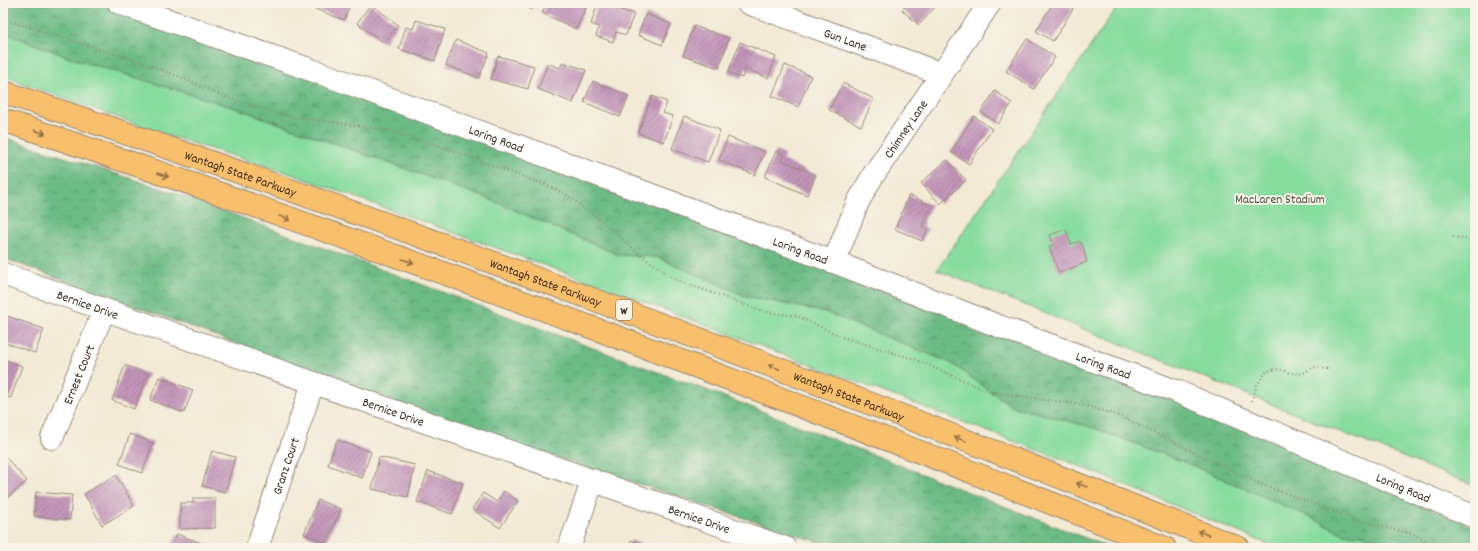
<svg xmlns="http://www.w3.org/2000/svg" width="1478" height="551" font-family="Dekko,sans-serif">
	<style>
		.green { fill: #86db9e; stroke: #60825e }
		.forest { fill: url(#forest-crowns); stroke: #547252 }
		.building { fill: url(#building-hatch) }
		.lines { fill: none; stroke-linecap: round; stroke-linejoin: round }
		.minor-casing { stroke: #968a7a; stroke-width: 24 }
		.highway-casing { stroke: #968a7a; stroke-width: 24 }
		.path { stroke: #968a7a; stroke-width: 2.5; stroke-dasharray: 1 3; stroke-linecap: butt }
		.minor { stroke: #fff; stroke-width: 22 }
		.highway { stroke: #f8bf6c; stroke-width: 22 }
		.oneway { stroke: #906d41 }
		.labels { text-anchor: middle; stroke-width: 4; stroke-linejoin: round; paint-order: stroke }
		.shield { fill: #f7f3e8; stroke: #73665b; stroke-width: 1 }
		.shield-label { font-size: 12px; font-weight: bold; fill: #3b2a1e }
		.street-label { font-size: 13px; fill: #3b2a1e; stroke: #f7f3e8 }
		.park-label { font-size: 13px; fill: #4e563e; stroke: #f7f3e8 }
	</style>
	<defs>
		<pattern id="forest-crowns" width="20" height="18" patternUnits="userSpaceOnUse"><rect width="20" height="18" fill="#6cbb85"/><path d="M2 6a3 3 0 1 1 6 0M12 15a3 3 0 1 1 6 0" fill="none" stroke="#5a986c"/></pattern>
		<pattern id="building-hatch" width="6" height="6" patternUnits="userSpaceOnUse"><rect width="6" height="6" fill="#c294b9"/><path d="M-1 1l2-2M0 6l6-6M5 7l2-2" fill="none" stroke="#9f7996"/></pattern>
	</defs>
	<rect width="100%" height="100%" fill="#f7f3e8"/>
	<filter id="ink" filterUnits="userSpaceOnUse"><feTurbulence type="fractalNoise" baseFrequency=".025" numOctaves="2"/><feDisplacementMap in="SourceGraphic" scale="8" xChannelSelector="R" yChannelSelector="G"/><feConvolveMatrix kernelMatrix="1 2 1 2 8 2 1 2 1" color-interpolation-filters="sRGB"/></filter>
	<filter id="wash" filterUnits="userSpaceOnUse"><feTurbulence type="fractalNoise" baseFrequency=".012" numOctaves="4" result="noise"/><feDisplacementMap in="SourceGraphic" scale="16" xChannelSelector="R" yChannelSelector="G"/><feGaussianBlur stdDeviation="0.9" result="paint"/><feColorMatrix in="noise" values="0 0 0 0 0 0 0 0 0 0 0 0 0 0 0 0 0 1.4 0 .05"/><feComposite in="paint" operator="in"/></filter>
	<g filter="url(#wash)">
		<rect width="100%" height="100%" fill="#f2ead5"/>
		<g class="green">
			<polygon points="1120,3 1475,3 1475,486 937,270"/>
			<polygon points="3,32 68,57 239,109 489,199 619,255 657,257 746,296 825,312 951,363 1011,406 1091,427 1187,463 1310,517 1344,534 1365,535 1397,548 1277,548 1077,465 594,283 288,173 166,135 3,76"/>
		</g>
		<g class="forest">
			<polygon points="3,3 97,3 480,139 1170,397 1475,527 1475,548 1397,548 1365,535 1344,534 1310,517 1187,463 1091,427 1011,406 951,363 825,312 746,296 657,257 619,255 489,199 239,109 68,57 3,32"/>
			<polygon points="3,137 178,194 733,400 1111,548 837,548 478,432 3,258"/>
		</g>
		<g id="blocks">
			<g class="building">
				<polygon points="309,3 351,3 344,20 307,6"/>
				<polygon points="515,3 534,3 532,9"/>
				<polygon points="547,3 588,3 576,29 542,13"/>
				<polygon points="598,3 634,14 626,35 616,32 613,42 596,36 599,27 591,24"/>
				<polygon points="908,3 935,3 937,5 919,25 902,10"/>
				<polygon points="1053,3 1064,3 1073,9 1053,41 1036,31"/>
				<polygon points="371,4 398,25 384,43 357,23"/>
				<polygon points="646,14 671,24 662,45 638,35"/>
				<polygon points="416,20 445,29 435,61 399,49 406,27 413,29"/>
				<polygon points="694,26 729,38 719,68 683,56"/>
				<polygon points="1027,39 1055,57 1034,89 1006,71"/>
				<polygon points="456,40 489,53 479,78 446,65"/>
				<polygon points="740,42 776,57 768,78 746,69 742,78 728,73"/>
				<polygon points="498,56 534,66 528,89 491,79"/>
				<polygon points="563,62 586,70 573,103 538,89 548,63 560,68"/>
				<polygon points="785,65 811,76 798,107 772,96"/>
				<polygon points="593,81 629,96 620,117 584,102"/>
				<polygon points="843,83 874,99 861,126 829,110"/>
				<polygon points="995,91 1012,103 998,124 981,112"/>
				<polygon points="652,96 667,102 663,113 673,116 664,142 638,133"/>
				<polygon points="684,116 720,130 708,162 672,149"/>
				<polygon points="974,116 992,129 969,164 951,152"/>
				<polygon points="728,137 765,152 755,175 719,160"/>
				<polygon points="776,151 785,155 782,160 816,175 807,195 765,177"/>
				<polygon points="947,160 966,180 940,204 921,183"/>
				<polygon points="909,195 931,205 922,226 928,229 922,241 895,229"/>
				<polygon points="1066,229 1071,244 1080,241 1081,244 1082,243 1087,262 1059,273 1049,246 1053,245 1050,235"/>
				<polygon points="7,316 44,329 35,353 3,342 3,326"/>
				<polygon points="3,359 22,366 11,398 3,396"/>
				<polygon points="125,365 148,374 134,409 112,400"/>
				<polygon points="159,377 193,390 184,413 150,400"/>
				<polygon points="3,410 6,410 4,432 3,432"/>
				<polygon points="130,434 153,443 142,473 119,464"/>
				<polygon points="337,440 371,452 362,478 328,465"/>
				<polygon points="212,451 235,457 225,492 202,486"/>
				<polygon points="3,454 27,481 7,498 3,493"/>
				<polygon points="379,457 415,465 408,497 372,489"/>
				<polygon points="428,471 463,483 452,514 417,502"/>
				<polygon points="116,475 134,506 102,525 84,494"/>
				<polygon points="504,491 518,501 500,528 472,509 483,493 497,502"/>
				<polygon points="36,492 72,495 70,520 34,516"/>
				<polygon points="193,498 215,498 215,528 180,529 180,503 193,503"/>
				<polygon points="318,500 341,509 326,543 304,534"/>
				<polygon points="177,534 215,548 171,548"/>
				<polygon points="631,540 649,548 628,548"/>
			</g>
		</g>
	</g>
	<g filter="url(#ink)">
		<use href="#blocks" fill-opacity="0" stroke="#968a7a" stroke-width="1"/>
		<g class="lines">
			<defs>
				<g id="minor">
					<path id="s1" d="M119,3L320,73L834,262L993,324L1176,391L1475,517"/>
					<path id="s2" d="M748,3L942,74"/>
					<path id="s3" d="M834,262L858,202L872,177L990,3"/>
					<path id="s4" d="M3,274L785,548"/>
					<path id="s5" d="M52,438L104,310"/>
					<path id="s6" d="M257,548L313,383"/>
					<polyline points="569,548 593,480"/>
				</g>
				<g id="highway">
					<path id="s7" d="M3,92C420,230 831,385 1239,548"/>
					<path d="M3,120C395,250 781,396 1165,548"/>
				</g>
			</defs>
			<use href="#minor" class="minor-casing"/>
			<use href="#highway" class="highway-casing"/>
			<g class="path">
				<polyline points="1470,3 1475,5"/>
				<polyline points="3,19 138,61 178,76 228,98 283,115 387,130 440,146 546,185 567,195 608,226 638,253 674,279 765,312 797,316 842,337 914,359 993,393 1084,405 1120,416 1253,481 1356,520 1413,534 1439,548"/>
				<polyline points="1453,237 1475,240"/>
				<polyline points="1252,401 1257,385 1267,371 1279,369 1291,373 1302,374 1314,367 1328,369"/>
			</g>
			<use href="#minor" class="minor"/>
			<use href="#highway" class="highway"/>
		</g>
		<defs><path id="oneway-shaft" d="M-6 0H5M1.5-3L5.5 0L1.5 3" fill="none" stroke-width="1.6" stroke-linecap="round" stroke-linejoin="round"/></defs>
		<g class="oneway">
			<use href="#oneway-shaft" transform="translate(40 132) rotate(18)"/>
			<use href="#oneway-shaft" transform="translate(163 175) rotate(19)"/>
			<use href="#oneway-shaft" transform="translate(285 218) rotate(19)"/>
			<use href="#oneway-shaft" transform="translate(408 261) rotate(20)"/>
			<use href="#oneway-shaft" transform="translate(774 367) rotate(-159)"/>
			<use href="#oneway-shaft" transform="translate(960 439) rotate(-159)"/>
			<use href="#oneway-shaft" transform="translate(1082 485) rotate(-159)"/>
			<use href="#oneway-shaft" transform="translate(1203 533) rotate(-158)"/>
		</g>
	</g>
	<g class="labels">
		<rect class="shield" x="616" y="300" width="16" height="20" rx="3"/>
		<g class="shield-label">
			<text x="624" y="314">W</text>
		</g>
		<g class="street-label">
			<text dy="5" stroke="none"><textPath href="#s2" startOffset="104">Gun Lane</textPath></text>
			<text dy="5" stroke="none"><textPath href="#s3" startOffset="152">Chimney Lane</textPath></text>
			<text dy="5" stroke="none"><textPath href="#s1" startOffset="401">Loring Road</textPath></text>
			<text dy="5" stroke="none"><textPath href="#s7" startOffset="251">Wantagh State Parkway</textPath></text>
			<text dy="5" stroke="none"><textPath href="#s1" startOffset="725">Loring Road</textPath></text>
			<text dy="5" stroke="none"><textPath href="#s7" startOffset="575">Wantagh State Parkway</textPath></text>
			<text dy="5" stroke="none"><textPath href="#s4" startOffset="90">Bernice Drive</textPath></text>
			<text dy="5" stroke="none"><textPath href="#s1" startOffset="1049">Loring Road</textPath></text>
			<text dy="5" stroke="none"><textPath href="#s5" startOffset="69">Ernest Court</textPath></text>
			<text dy="5" stroke="none"><textPath href="#s7" startOffset="899">Wantagh State Parkway</textPath></text>
			<text dy="5" stroke="none"><textPath href="#s4" startOffset="414">Bernice Drive</textPath></text>
			<text dy="5" stroke="none"><textPath href="#s6" startOffset="87">Granz Court</textPath></text>
			<text dy="5" stroke="none"><textPath href="#s1" startOffset="1373">Loring Road</textPath></text>
			<text dy="5" stroke="none"><textPath href="#s4" startOffset="738">Bernice Drive</textPath></text>
		</g>
		<g class="park-label">
			<text x="1280" y="203">MacLaren Stadium</text>
		</g>
	</g>
	<rect width="1478" height="551" fill="none" stroke="#f7f3e8" stroke-width="16"/>
</svg>
